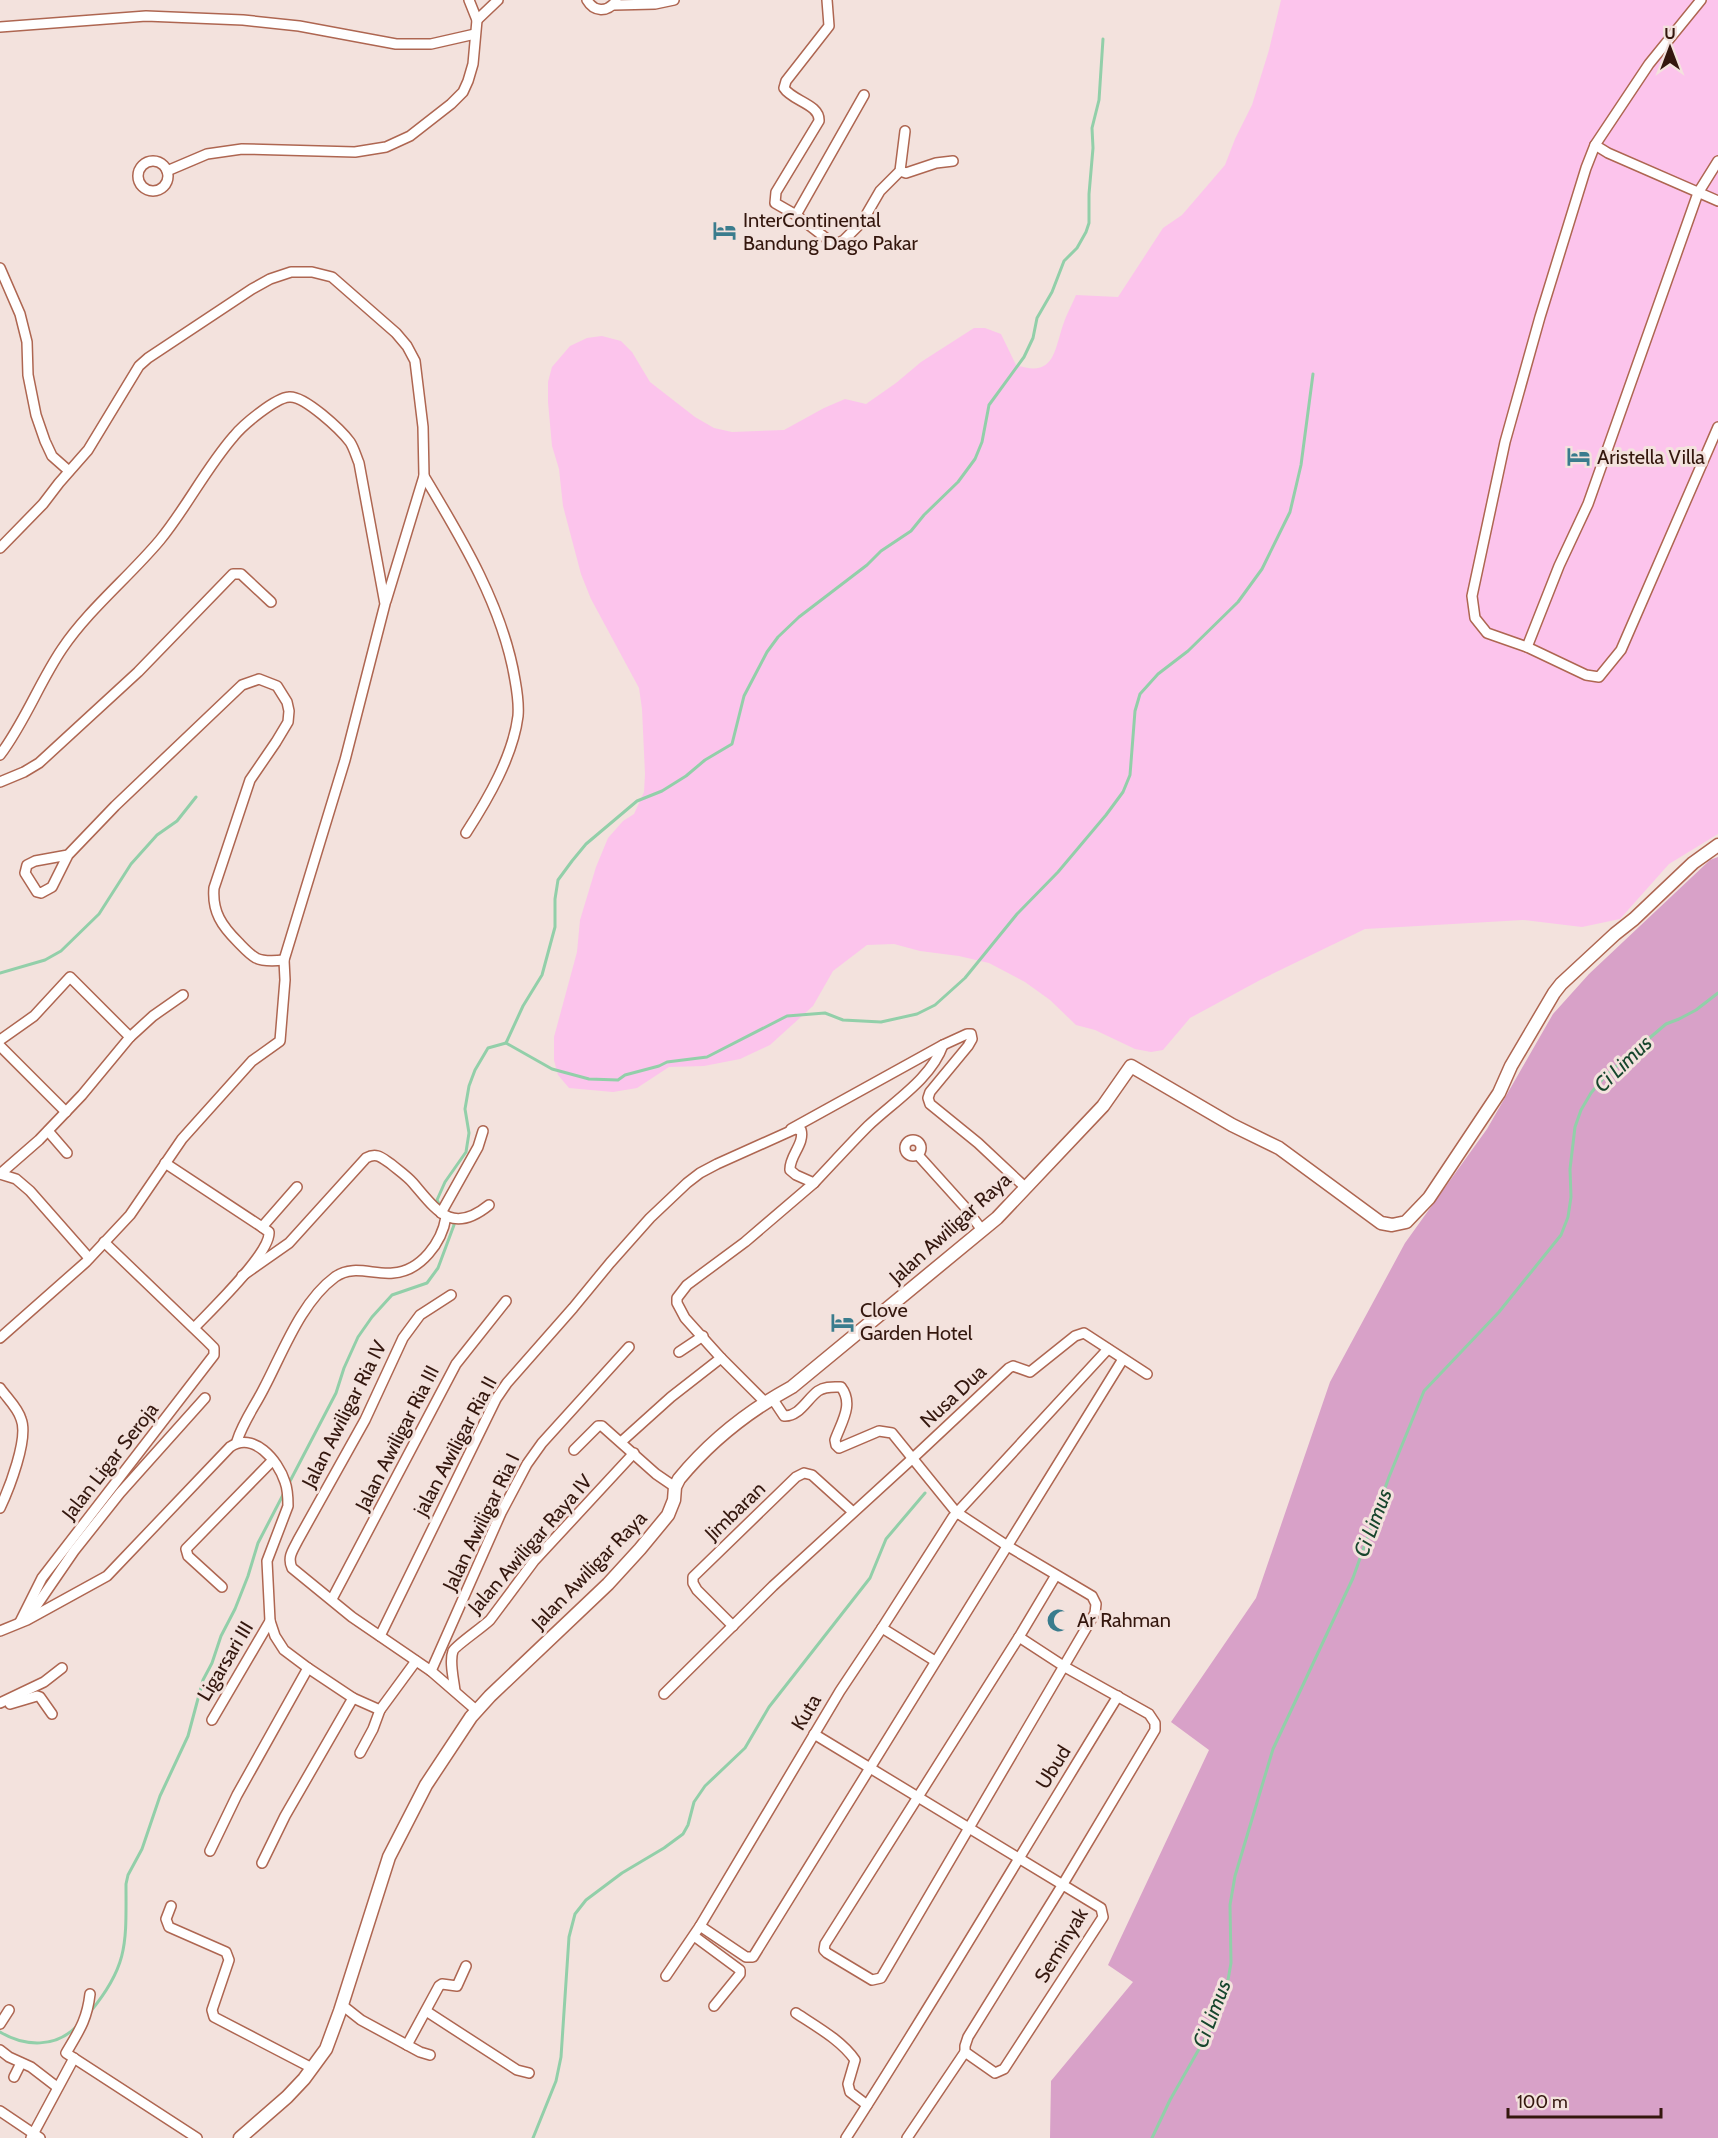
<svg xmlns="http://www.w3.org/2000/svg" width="1718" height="2138" font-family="Cabin,sans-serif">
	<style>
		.green { fill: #fcc4ec }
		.forest { fill: #d8a1c8 }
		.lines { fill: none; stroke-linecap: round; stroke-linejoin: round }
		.stream { stroke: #92cfa9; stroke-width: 3 }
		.minor-casing { stroke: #ae6651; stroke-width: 12 }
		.tertiary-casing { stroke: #ae6651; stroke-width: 15 }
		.minor { stroke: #fff; stroke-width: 9 }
		.tertiary { stroke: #fff; stroke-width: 12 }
		.labels { text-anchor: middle; stroke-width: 6; stroke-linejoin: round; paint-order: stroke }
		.poi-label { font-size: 20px; fill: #34170e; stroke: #f3e2dd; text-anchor: start }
		.street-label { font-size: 20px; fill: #34170e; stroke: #f3e2dd }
		.water-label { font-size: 21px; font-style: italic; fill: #17462d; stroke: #f3e2dd }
	</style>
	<rect width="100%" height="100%" fill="#f3e2dd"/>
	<path class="green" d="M1281,0H1718V834L1669,864L1620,919L1582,927L1523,920L1365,929L1262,979L1190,1018L1163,1050L1151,1052L1135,1049L1095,1030L1076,1025L1050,1000L1025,982L989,963L959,956L920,951L894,944L867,945L833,971L813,1006L770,1045L740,1059L704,1066L669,1067L637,1088L613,1092L569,1088L558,1075L554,1060V1037L577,952L580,920L596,867L608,838L623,821L634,814L644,792L645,774L642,709L639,688L591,599L581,574L563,506L559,469L552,446L548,402V382L552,367L570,346L587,338L602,336L621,341L632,352L650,382L695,417L714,428L732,432L784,430L824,408L845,399L866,404L896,383L921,362L974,328H985L1001,334L1016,365C1054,378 1054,352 1063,325C1066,315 1072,305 1076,295L1118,297L1163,228L1182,215L1225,165L1235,139L1252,105L1269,50Z"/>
	<polygon class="forest" points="1718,857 1718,2138 1050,2138 1051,2081 1133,1982 1108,1965 1209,1750 1171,1722 1256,1598 1330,1382 1405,1243 1487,1129 1553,1014 1589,974 1710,860"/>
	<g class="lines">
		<g class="stream">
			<polyline points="0,973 45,960 61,951 99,914 131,864 157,835 177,821 196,797"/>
			<polyline points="506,1043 523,1006 542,975 555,927 555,899 558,880 572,861 586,844 637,801 662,791 686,776 705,760 732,744 744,696 767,652 778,637 799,617 867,565 881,551 911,531 924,515 958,482 975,459 982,442 989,405 1024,357 1033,338 1037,318 1052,292 1064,261 1077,248 1086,232 1089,223 1089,194 1093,148 1092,128 1099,100 1103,39"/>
			<polyline points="288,1485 336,1393 344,1368 358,1337 372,1317 392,1295 427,1283 438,1268 454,1225 453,1215 440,1206 437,1200 445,1182 466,1152 469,1133 465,1109 469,1086 475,1070 488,1048 506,1043 552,1069 589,1079 618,1080 625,1075 659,1066 667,1062 707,1057 787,1016 825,1013 843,1020 881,1022 917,1014 935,1005 965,978 1017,914 1058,872 1106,815 1123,792 1130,775 1135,711 1140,694 1158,674 1188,651 1238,602 1262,569 1290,512 1301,465 1313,374"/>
			<path d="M90,2012C129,1965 126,1942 126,1884L128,1875L142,1849L160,1796L188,1736L203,1680L212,1663L221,1636L235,1609L248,1576L258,1543L285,1491"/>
			<path d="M0,2032C25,2047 56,2048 77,2026"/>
			<polyline points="533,2138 556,2081 561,2057 569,1937 575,1914 586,1900 622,1873 664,1848 683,1834 688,1825 694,1802 705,1786 745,1748 769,1707 870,1578 886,1539 925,1493"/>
			<polyline points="1152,2138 1170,2100 1211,2028 1228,1980 1231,1963 1230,1905 1235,1876 1273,1749 1353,1578 1389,1477 1424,1391 1499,1312 1561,1235 1568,1217 1571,1197 1570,1169 1575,1127 1581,1110 1591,1093 1605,1076 1666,1024 1679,1019 1696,1010 1718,993"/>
		</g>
		<defs>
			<g id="minor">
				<path d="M587,0C594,12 607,13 616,1"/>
				<path d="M827,0L829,26L786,81L784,88C792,101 820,104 819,121L776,192L775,203L796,215L864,95"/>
				<polyline points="1701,0 1649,64 1595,145 1586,168 1540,317 1505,442 1472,596 1475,618 1487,633 1527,647 1586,675 1599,677 1621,650 1718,427"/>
				<polyline points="614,5 655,4 674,0"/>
				<polyline points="477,20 498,0"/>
				<polyline points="0,27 146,16 243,20 299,26 396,44 431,44 475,34"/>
				<polyline points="1595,145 1608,153 1718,201"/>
				<circle cx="153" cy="176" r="15"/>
				<polyline points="167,171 207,154 242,149 355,152 386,147 410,136 451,104 463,92 468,81 473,64 477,20 469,0"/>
				<polyline points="900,171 906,173 936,163 953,161"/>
				<polyline points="796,215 827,239 836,244 844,240 862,222 880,191 900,171 905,131"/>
				<polyline points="0,268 20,314 27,342 28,375 36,415 45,441 52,456 69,471"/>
				<path d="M424,476C462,539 503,607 515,680C517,691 519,704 518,716C513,756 488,799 466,833"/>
				<polyline points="0,548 43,504 59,483 88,450 139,366 148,358 252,289 270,279 291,272 312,272 332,277 396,333 407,346 415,361 423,427 424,476 386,601"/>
				<polyline points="1527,647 1559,566 1588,504 1698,193 1718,161"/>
				<path d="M0,755C25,722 39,683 62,649C89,609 129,577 160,540C187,507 206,468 234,436C243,425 275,398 289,397C304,395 341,430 350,442C354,448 356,456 359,463L385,604L345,760L284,960L285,980L280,1041L252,1061L182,1139L130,1215L86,1262L0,1338"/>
				<polyline points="0,782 24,772 39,763 138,672 233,574 241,574 271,602"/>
				<path d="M68,855L35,861L27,865L25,873L37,892L41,893L52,887L68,855L115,806L242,685L259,679L277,686L287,702L289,711L288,722L276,742L250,780L214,888C212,912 222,926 238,942C243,947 249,954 256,958C264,962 275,961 284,960"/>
				<polyline points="0,1040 34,1016 70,977 130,1037"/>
				<polyline points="0,1046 66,1112"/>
				<polyline points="791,1129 943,1045 967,1034 971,1034 972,1039 968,1046 930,1092 928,1098 930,1104 978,1143 1026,1188"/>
				<polyline points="48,1131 67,1153"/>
				<circle cx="913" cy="1148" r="8"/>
				<polyline points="918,1155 964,1206 982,1230"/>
				<polyline points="165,1163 262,1227 297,1187"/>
				<polyline points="0,1174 39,1140 82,1095 130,1037 153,1016 183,995"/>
				<polyline points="0,1174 16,1179 30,1191 89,1258"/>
				<path d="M814,1183C832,1164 850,1144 868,1126C893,1102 931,1079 943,1045"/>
				<polyline points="441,1213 478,1147 483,1131"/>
				<path d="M242,1276L289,1243L366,1158C377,1152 382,1158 391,1164C398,1170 407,1176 413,1183C437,1211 452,1235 489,1205"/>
				<path d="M451,1295L420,1315L403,1338L365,1420L298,1540C293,1550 287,1557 292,1568L352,1617L431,1671L476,1710"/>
				<path d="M194,1328C210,1311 271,1253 269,1232L262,1227"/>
				<polyline points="679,1352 703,1336"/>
				<path d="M0,1388C7,1398 18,1408 21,1419C29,1438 9,1489 0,1508"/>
				<path d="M772,1398L784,1416C799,1417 807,1399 818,1391C825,1386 833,1387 841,1387C854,1404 842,1421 835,1440L836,1445L839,1448L879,1431L892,1433L956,1512L1006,1545L1092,1596L1096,1604L1095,1613L881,1978L872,1980L827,1953L824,1950L825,1944L1019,1637L1056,1575"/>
				<path d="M237,1441C243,1422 255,1406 264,1388C283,1352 301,1302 335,1277C353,1264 373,1275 393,1273C421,1271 442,1242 446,1217"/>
				<polyline points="621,1442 671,1397 721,1358"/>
				<polyline points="574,1450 598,1426 602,1426 656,1474 675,1487"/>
				<polyline points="222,1587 188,1556 186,1549 272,1461"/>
				<polyline points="332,1599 456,1364 506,1301"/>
				<polyline points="28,1618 74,1551 120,1493 205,1398"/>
				<polyline points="20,1622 42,1578 214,1355 214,1348 206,1340 104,1242"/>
				<polyline points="733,1626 697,1590 693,1583 693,1577 796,1477 804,1473 812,1475 853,1512"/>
				<polyline points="882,1628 935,1661"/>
				<path d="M0,1631L27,1620L107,1576L230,1447C253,1431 278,1460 285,1482C288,1490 288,1498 288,1506L267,1561L270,1621L275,1636L284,1650L308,1668L353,1698L380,1710L416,1661"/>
				<path d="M380,1636L496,1399L507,1383L573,1308L610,1263L650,1218L687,1183L700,1173L717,1164L795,1129L801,1130C805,1144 789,1156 790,1170L796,1175L814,1183L745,1242L687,1285L677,1298V1303L685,1318L721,1358L765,1402"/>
				<polyline points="431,1671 501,1513 527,1464 542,1443 629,1347"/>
				<path d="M455,1691C454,1680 449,1662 453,1651C455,1646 483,1627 490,1620L534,1561L634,1453"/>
				<polyline points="664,1694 773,1586 913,1458 1009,1368 1013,1366 1030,1372 1075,1336 1084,1333 1147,1374"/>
				<polyline points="0,1703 44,1682 62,1668"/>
				<polyline points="10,1704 37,1696 40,1697 52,1714"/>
				<polyline points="212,1720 270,1621"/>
				<polyline points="814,1734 1101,1908 1103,1917 1004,2069 995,2073 965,2052 965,2046 968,2037 1063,1884 1155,1730 1155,1723 1149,1714 1065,1667 1019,1637"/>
				<polyline points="360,1753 373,1729 380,1710"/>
				<polyline points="210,1851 237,1795 308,1668"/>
				<polyline points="262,1863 285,1816 353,1698"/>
				<polyline points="171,1906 166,1919 169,1927 226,1952 229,1960 212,2010 214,2017 312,2068"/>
				<polyline points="700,1926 746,1957 753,1957 1123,1359"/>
				<polyline points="694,1936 740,1970 740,1974 714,2006"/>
				<polyline points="666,1976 700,1926 840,1691 882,1628 953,1517 1108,1349"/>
				<path d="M90,1994C87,2020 79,2031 66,2053L197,2138"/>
				<polyline points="342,2005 361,2020 420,2052 430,2055"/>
				<polyline points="426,2011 517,2070 529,2073"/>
				<path d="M796,2013C817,2027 841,2040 855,2060L848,2084L850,2092L867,2105"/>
				<polyline points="0,2024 9,2010"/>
				<polyline points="407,2045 439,1986 442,1984 457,1986 466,1966"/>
				<polyline points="0,2050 9,2057 31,2067 57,2087"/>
				<polyline points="14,2077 21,2063"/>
				<polyline points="0,2111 40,2138"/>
				<polyline points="31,2138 74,2058"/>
				<path d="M846,2138C940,1993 1027,1843 1118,1696"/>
				<polyline points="907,2138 965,2052"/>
			</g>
			<path id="tertiary" d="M240,2138L287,2097L304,2079L326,2049L340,2011L389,1857L426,1785L471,1717L490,1696L608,1584L640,1549L668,1515L674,1500L675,1487L679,1479C711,1440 748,1411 792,1387L997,1218L1103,1106L1131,1066L1232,1125L1279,1148L1381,1223L1392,1225L1406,1222L1429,1198L1499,1093L1511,1066L1554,993L1561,984L1615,934L1634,919L1693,863L1718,845"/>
		</defs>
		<use href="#minor" class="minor-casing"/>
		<use href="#tertiary" class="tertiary-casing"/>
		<use href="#minor" class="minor"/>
		<use href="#tertiary" class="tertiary"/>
	</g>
	<defs>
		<symbol id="hotel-bare" viewBox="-9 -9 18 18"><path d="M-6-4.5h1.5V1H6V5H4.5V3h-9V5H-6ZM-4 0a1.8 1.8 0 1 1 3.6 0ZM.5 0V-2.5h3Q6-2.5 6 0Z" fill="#3a7c8d" stroke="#f3e2dd" stroke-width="2.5" paint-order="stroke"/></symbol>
		<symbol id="mosque-bare" viewBox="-9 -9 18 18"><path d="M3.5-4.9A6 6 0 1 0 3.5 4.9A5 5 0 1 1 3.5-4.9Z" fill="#3a7c8d" stroke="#f3e2dd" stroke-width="2.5" paint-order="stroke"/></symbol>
	</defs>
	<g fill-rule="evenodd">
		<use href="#hotel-bare" x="708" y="214" width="33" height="33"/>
		<use href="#hotel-bare" x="1562" y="440" width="33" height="33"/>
		<use href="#hotel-bare" x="826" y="1306" width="33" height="33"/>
		<use href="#mosque-bare" x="1042" y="1604" width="33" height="33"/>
	</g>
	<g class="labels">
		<g class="poi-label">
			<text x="743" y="227">InterContinental<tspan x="743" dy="23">Bandung Dago Pakar</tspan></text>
			<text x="1597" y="464">Aristella Villa</text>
			<text x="860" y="1317">Clove<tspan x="860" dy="23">Garden Hotel</tspan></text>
			<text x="1077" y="1627">Ar Rahman</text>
		</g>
		<g class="street-label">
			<text transform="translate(950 1228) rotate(-42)" y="7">Jalan Awiligar Raya</text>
			<text transform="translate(953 1396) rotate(-43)" y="7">Nusa Dua</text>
			<text transform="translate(344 1414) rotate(-63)" y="7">Jalan Awiligar Ria IV</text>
			<text transform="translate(397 1438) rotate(-63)" y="7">Jalan Awiligar Ria III</text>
			<text transform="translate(455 1446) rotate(-62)" y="7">jalan Awiligar Ria II</text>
			<text transform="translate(110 1461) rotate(-52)" y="7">Jalan Ligar Seroja</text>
			<text transform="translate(735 1511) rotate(-44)" y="7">Jimbaran</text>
			<text transform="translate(481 1522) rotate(-64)" y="7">Jalan Awiligar Ria I</text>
			<text transform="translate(530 1544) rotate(-49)" y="7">Jalan Awiligar Raya IV</text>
			<text transform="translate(589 1570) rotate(-46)" y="7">Jalan Awiligar Raya</text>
			<text transform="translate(225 1661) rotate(-59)" y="7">Ligarsari III</text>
			<text transform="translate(806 1712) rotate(-59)" y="7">Kuta</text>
			<text transform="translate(1053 1767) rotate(-58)" y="7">Ubud</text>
			<text transform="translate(1061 1945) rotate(-59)" y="7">Seminyak</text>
		</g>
		<g class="water-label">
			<text transform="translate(1623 1064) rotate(-44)" y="7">Ci Limus</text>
			<text transform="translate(1373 1523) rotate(-69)" y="7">Ci Limus</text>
			<text transform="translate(1212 2014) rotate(-69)" y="7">Ci Limus</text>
		</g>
	</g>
	<g transform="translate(1670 48)" stroke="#f3e2dd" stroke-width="4.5" paint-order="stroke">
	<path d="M0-4.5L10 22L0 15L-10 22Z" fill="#34170e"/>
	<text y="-9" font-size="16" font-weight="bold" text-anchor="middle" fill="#34170e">U</text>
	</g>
	<path d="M1508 2108v9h153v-9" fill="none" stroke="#34170e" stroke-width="3"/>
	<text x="1517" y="2108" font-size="18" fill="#34170e" stroke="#f3e2dd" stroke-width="4.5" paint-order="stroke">100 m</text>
</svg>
